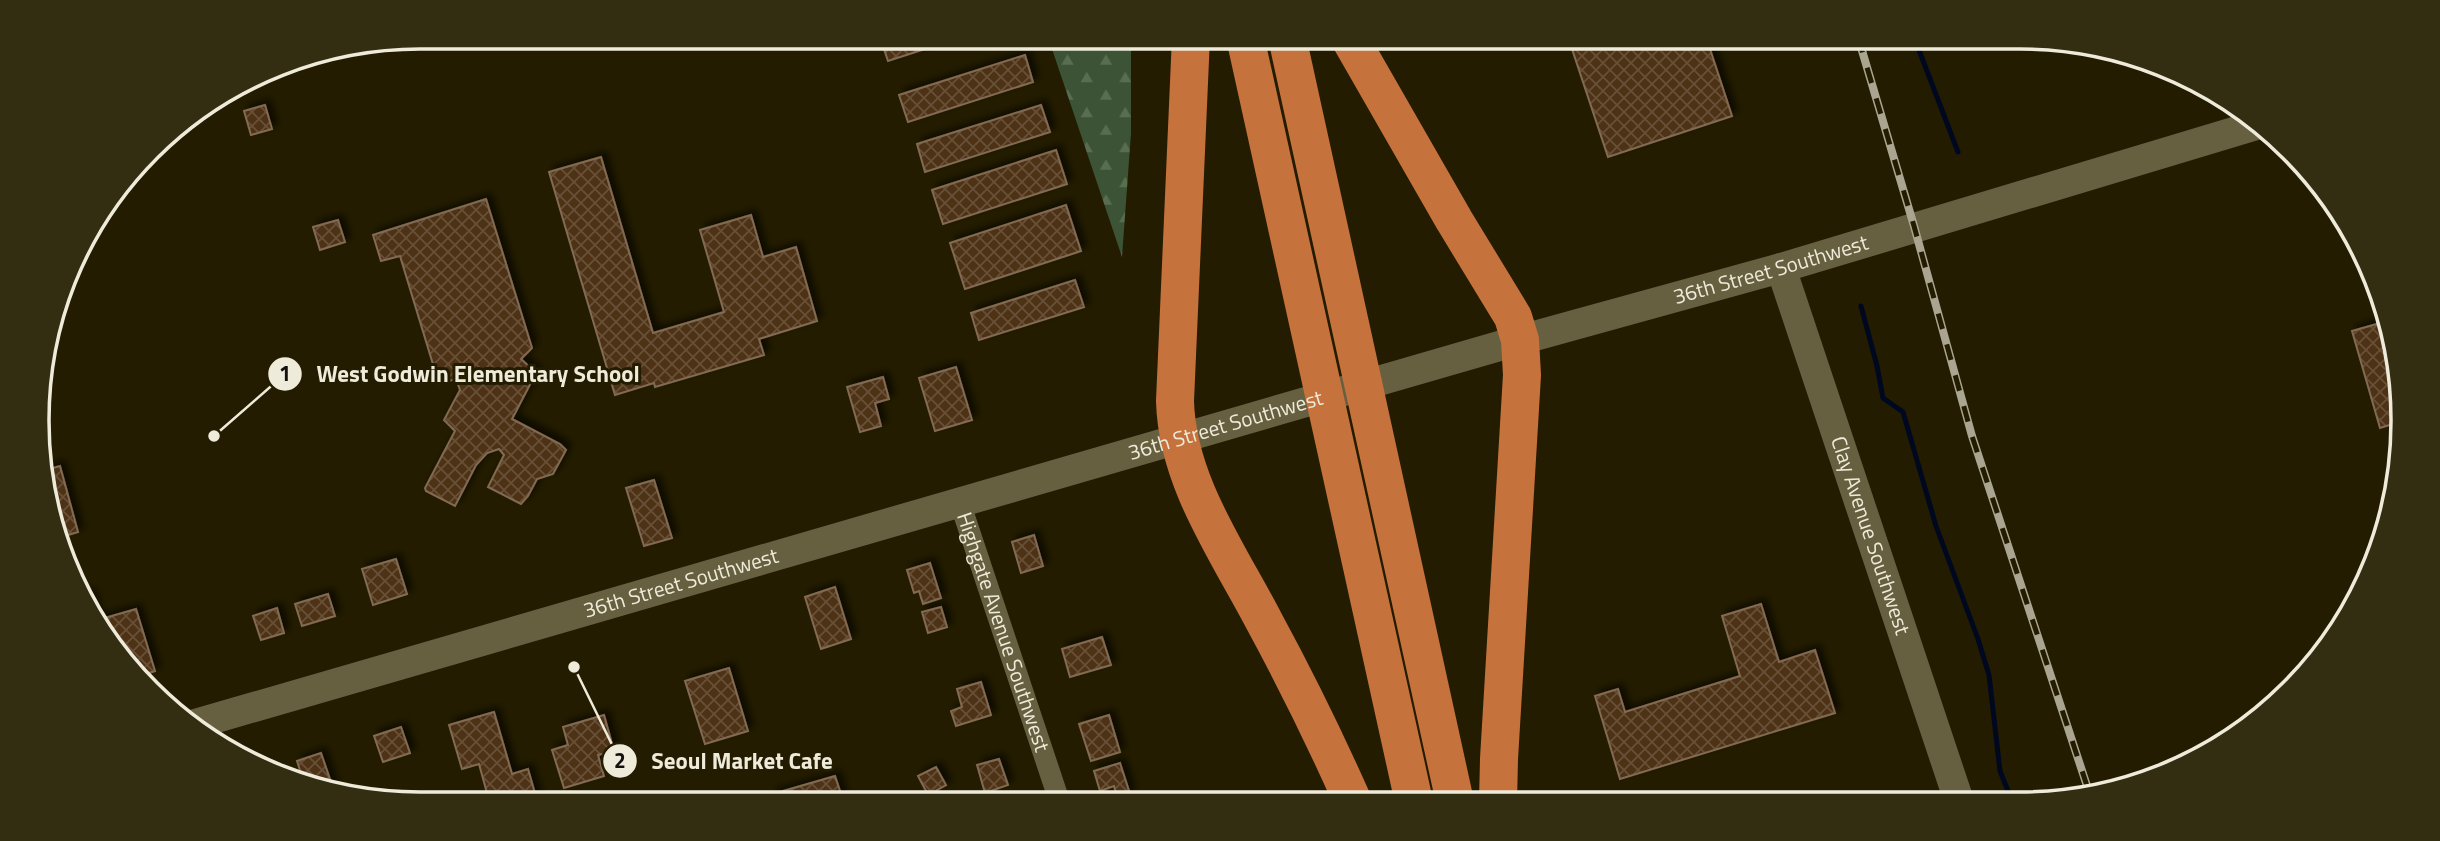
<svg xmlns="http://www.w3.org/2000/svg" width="2440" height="841" font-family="'Titillium Web',sans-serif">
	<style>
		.forest { fill: url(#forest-firs) }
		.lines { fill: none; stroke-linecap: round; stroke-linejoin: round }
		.stream { stroke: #00081f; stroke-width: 5 }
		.building { fill: url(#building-cross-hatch); stroke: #836a52; stroke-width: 2; filter: url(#shadow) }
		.street { stroke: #676040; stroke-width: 21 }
		.secondary { stroke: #676040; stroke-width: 30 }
		.highway { stroke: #c6723c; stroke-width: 38 }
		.rail-casing { stroke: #aaa590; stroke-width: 8 }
		.rail { stroke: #231c00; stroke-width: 5; stroke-dasharray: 16; stroke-linecap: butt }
		.labels { text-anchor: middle; stroke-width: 6; stroke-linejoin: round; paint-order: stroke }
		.street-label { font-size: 21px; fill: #efebda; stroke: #231c00 }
		.rim { fill: none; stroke: #efebda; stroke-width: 3.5 }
		.leader { fill: none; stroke: #efebda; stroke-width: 2.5 }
		.callout-dot { fill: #efebda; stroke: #231c00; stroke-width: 2.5 }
		.mark-label { font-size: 21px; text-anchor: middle; font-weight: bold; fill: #111 }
		.callout-label { font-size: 23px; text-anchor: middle; font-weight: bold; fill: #efebda; stroke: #231c00; stroke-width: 6; stroke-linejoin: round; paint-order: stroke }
	</style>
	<defs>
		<pattern id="forest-firs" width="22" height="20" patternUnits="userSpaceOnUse" patternTransform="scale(1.75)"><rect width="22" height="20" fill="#3c5435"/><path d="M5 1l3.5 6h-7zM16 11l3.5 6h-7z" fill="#586d52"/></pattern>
		<pattern id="building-cross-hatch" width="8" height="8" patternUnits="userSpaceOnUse" patternTransform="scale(1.75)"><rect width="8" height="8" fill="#4d3216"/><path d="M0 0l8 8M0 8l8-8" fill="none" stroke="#675037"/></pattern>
		<filter id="shadow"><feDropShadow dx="5" dy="-5" stdDeviation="3.5" flood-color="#0009"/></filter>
	</defs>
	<rect width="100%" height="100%" fill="#231c00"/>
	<polygon class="forest" points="1048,37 1131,37 1131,133 1122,257"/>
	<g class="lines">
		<g class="stream">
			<polyline points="1914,37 1958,152"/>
			<polyline points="1861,306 1877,366 1883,398 1903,412 1936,526 1978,639 1989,675 2000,771 2012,801"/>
		</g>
	</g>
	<g class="building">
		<polygon points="880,37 962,37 888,61"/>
		<polygon points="1568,37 1706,37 1732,116 1608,157"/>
		<polygon points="1025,55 1033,82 908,122 899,95"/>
		<polygon points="265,105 272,129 251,135 244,111"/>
		<polygon points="1041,105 1050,132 925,172 917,144"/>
		<polygon points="1056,150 1067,184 943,224 932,190"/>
		<polygon points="601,157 653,333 724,312 700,230 751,215 763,257 796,247 817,321 759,339 764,355 655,387 654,383 615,395 549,172"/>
		<polygon points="486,199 532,348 521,359 536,373 512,419 560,444 566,450 553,474 537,479 528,496 521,504 488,487 504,455 499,449 487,453 476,465 455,506 426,491 425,488 455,431 444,420 460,390 456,379 439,384 400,256 381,261 373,235"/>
		<polygon points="1066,205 1081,251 965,289 950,243"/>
		<polygon points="338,220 345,242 320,250 313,227"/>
		<polygon points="1075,280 1084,307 979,340 971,313"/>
		<polygon points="2384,322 2400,370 2396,423 2380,428 2352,331"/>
		<polygon points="956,367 972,420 935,431 919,378"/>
		<polygon points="883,377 889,399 875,403 881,426 860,432 847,387"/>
		<polygon points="60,466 78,532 58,538 50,519 46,470"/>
		<polygon points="654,480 672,538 644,546 626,488"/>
		<polygon points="1034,535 1043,566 1021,573 1012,542"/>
		<polygon points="396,559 407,594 373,605 362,569"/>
		<polygon points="930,563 941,598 923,604 919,591 914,593 907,570"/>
		<polygon points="835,587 851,639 821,649 805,597"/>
		<polygon points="90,594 98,620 136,609 155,671 143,675 108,640 103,626 99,628 84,595"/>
		<polygon points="328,594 335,616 302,626 295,604"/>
		<polygon points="1761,604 1779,662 1815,650 1835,713 1620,779 1595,696 1618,689 1625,712 1740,676 1722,616"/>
		<polygon points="941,607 947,627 928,633 922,612"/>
		<polygon points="277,608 284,633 261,640 253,616"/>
		<polygon points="1102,637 1111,665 1070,677 1062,649"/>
		<polygon points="729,668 748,731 705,744 685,681"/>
		<polygon points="981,682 991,715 956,726 951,711 962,707 957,689"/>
		<polygon points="494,712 512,774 528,769 538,804 490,804 479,764 462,769 449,725"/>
		<polygon points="604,715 614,751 598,755 604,776 564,788 552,750 568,745 563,727"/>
		<polygon points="1109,715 1120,752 1091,761 1079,724"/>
		<polygon points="401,727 410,753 383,762 374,736"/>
		<polygon points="321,753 333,788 323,791 304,783 297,761"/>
		<polygon points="999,759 1008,785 985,793 977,765"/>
		<polygon points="1120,763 1130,794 1117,797 1114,786 1100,791 1094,771"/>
		<polygon points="936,767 946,785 928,795 918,776"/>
		<polygon points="835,776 844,803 776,804 773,794"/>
	</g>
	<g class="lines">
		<path class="street" id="s1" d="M960,503L1060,803"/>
		<g class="secondary">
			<path id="s2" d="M1781,268L1959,801"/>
			<path id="s3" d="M192,725L1520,340L1781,268L2260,124"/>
		</g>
		<g class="highway">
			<path d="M1191,37L1175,401C1177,481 1228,552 1264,621C1296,680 1326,741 1353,802"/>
			<polyline points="1245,37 1414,802"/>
			<polyline points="1287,37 1455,802"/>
			<polyline points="1349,37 1454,220 1513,317 1520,340 1522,375 1499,759 1498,802"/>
		</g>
		<defs>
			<polyline id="rail" points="1858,37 1914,226 1972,436 2090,795"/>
		</defs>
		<use href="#rail" class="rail-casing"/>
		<use href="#rail" class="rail"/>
	</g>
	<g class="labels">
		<g class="street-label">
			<text dy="7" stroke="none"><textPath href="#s3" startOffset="1643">36th Street Southwest</textPath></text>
			<text dy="7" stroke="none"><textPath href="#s3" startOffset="1076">36th Street Southwest</textPath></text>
			<text dy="7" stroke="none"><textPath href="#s2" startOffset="282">Clay Avenue Southwest</textPath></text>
			<text dy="7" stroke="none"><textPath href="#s3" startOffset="509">36th Street Southwest</textPath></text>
			<text dy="7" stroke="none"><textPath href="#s1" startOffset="136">Highgate Avenue Southwest</textPath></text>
		</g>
	</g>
	<path d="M0 0H2440V841H0ZM420 49H2020A371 371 0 0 1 2391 420V421A371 371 0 0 1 2020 792H420A371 371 0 0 1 49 421V420A371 371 0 0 1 420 49Z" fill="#332d11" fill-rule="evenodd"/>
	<path class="rim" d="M420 49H2020A371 371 0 0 1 2391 420V421A371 371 0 0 1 2020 792H420A371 371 0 0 1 49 421V420A371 371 0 0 1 420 49Z"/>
	<path class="leader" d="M214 436L285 374M574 667L620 761"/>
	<g class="callout-dot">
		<circle cx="214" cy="436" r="7"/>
		<circle cx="574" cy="667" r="7"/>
		<circle cx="285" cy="374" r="18"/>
		<circle cx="620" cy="761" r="18"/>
	</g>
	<g class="mark-label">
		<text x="285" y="381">1</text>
		<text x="620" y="768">2</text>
	</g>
	<g class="callout-label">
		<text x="478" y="382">West Godwin Elementary School</text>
		<text x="742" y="769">Seoul Market Cafe</text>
	</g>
</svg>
